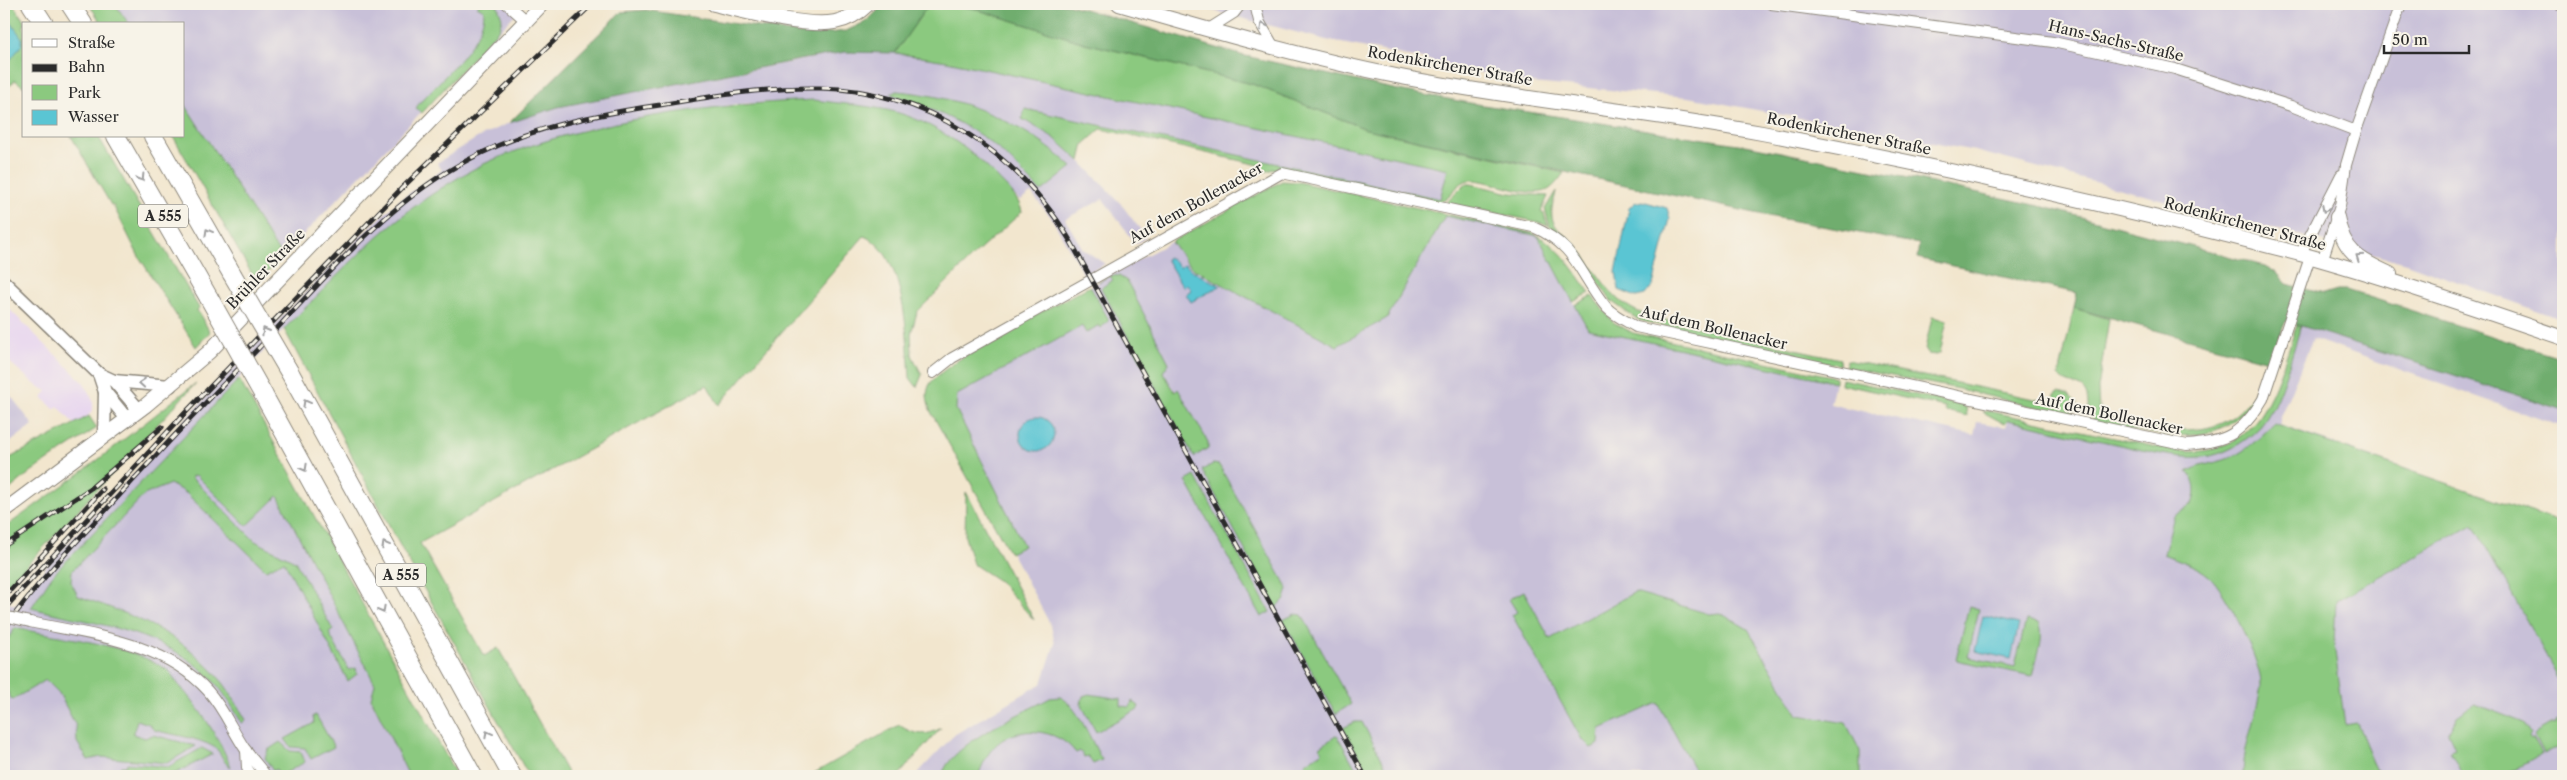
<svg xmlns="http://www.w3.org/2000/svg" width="2567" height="780" font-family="'Libre Caslon Text',serif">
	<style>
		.built { fill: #e6d3f0 }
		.industrial { fill: #c8c0d8; fill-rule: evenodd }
		.green { fill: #8bc97f; stroke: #5b7a55 }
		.forest { fill: #70ad6e; stroke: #4e6c4c }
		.water { fill: #5ac5d3; stroke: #42787f }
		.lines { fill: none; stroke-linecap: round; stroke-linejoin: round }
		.minor-casing { stroke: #8e887c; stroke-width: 12 }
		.tertiary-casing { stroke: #8e887c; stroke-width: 15 }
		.secondary-casing { stroke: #8e887c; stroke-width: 16 }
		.motorway-casing { stroke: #8e887c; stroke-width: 20 }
		.minor { stroke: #fff; stroke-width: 10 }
		.tertiary { stroke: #fff; stroke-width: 12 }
		.secondary { stroke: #fff; stroke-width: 14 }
		.motorway { stroke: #fff; stroke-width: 18 }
		.rail-casing { stroke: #2b2b2b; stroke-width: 5 }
		.rail { stroke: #f7f3e8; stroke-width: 3; stroke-dasharray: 9; stroke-linecap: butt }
		.minor-bridge-casing { stroke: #8e887c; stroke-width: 12; stroke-linecap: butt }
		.motorway-bridge-casing { stroke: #8e887c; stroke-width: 20; stroke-linecap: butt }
		.minor-bridge { stroke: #fff; stroke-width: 10 }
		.motorway-bridge { stroke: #fff; stroke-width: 18 }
		.oneway { stroke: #a0a0a0 }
		.labels { text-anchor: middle; stroke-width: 4; stroke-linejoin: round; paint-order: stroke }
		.shield { fill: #f7f3e8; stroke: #686764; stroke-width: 1 }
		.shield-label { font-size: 14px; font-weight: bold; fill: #2b2b2b }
		.street-label { font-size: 15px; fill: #2b2b2b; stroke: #f7f3e8 }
	</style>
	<rect width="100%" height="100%" fill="#f7f3e8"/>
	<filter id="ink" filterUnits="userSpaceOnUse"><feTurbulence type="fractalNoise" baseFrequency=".02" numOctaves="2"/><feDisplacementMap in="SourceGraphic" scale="10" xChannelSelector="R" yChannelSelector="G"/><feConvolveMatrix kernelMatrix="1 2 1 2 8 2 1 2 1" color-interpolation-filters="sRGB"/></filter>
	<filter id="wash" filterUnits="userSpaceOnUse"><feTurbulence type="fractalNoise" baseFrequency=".0096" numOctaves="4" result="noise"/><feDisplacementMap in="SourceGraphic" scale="20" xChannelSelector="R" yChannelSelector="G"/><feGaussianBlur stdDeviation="1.12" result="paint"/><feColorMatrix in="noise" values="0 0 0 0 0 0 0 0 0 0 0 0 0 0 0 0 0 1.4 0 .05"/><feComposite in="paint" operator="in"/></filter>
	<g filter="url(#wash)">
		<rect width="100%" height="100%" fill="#f2e6ce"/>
		<polygon class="built" points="4,304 84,383 93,401 93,409 89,415 74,424 58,406 54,409 42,397 47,391 36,385 6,359 4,361"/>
		<g class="industrial">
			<polygon points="115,4 525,4 282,257 184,103 184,24 129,24"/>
			<polygon points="1187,4 2563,4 2563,320 2406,263 1975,151 1688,97 1521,82 1423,59 1326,40"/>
			<path d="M845,52L895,53L947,61L1448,169L1441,199L1025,109L1022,119L1053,137L1080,161L1121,204L1146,237L1136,244L1103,199L1065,219L1083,249L1105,264L1084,275L1051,217L1031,193L1020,201L980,160L954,140L926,124L814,100L737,104L582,130L284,329L209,411L278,496L375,684L371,699L409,776H229L213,771L215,776H4V602L17,605L46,567L280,319L367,230L400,200L442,170L437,163L477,138L509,123L558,107ZM172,709L200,741L154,730L149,724L137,720L133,734L145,738L84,725ZM280,743L285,749L302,758L305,762L280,776L268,750Z"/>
			<path d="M1445,216L1538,236L1588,329L1835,382L1830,404L1968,434L1974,435L1977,422L2006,427L2008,420L2159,453L2189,457L2228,450L2260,427L2267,416L2274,403L2301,326L2563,410V427L2313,339L2280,417V425L2563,523V776H1391L1361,722L1344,728L1370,776H1360L1337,736L1322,753L1310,774L1305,776H1280L1277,771L1267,776H915L954,735L1042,683L1055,643L1051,626L935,410L947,368L1098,283V281L1171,242L1192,268L1337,346L1387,318ZM1106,285L1176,392L1178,389L1194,457L1102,288ZM1195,476L1270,611L1269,612L1186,481Z"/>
			<polygon points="4,387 33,425 4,447"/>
		</g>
		<g class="green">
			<polygon points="4,4 13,4 26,24 24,24 24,87 15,80 4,92"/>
			<polygon points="89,4 115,4 129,24 102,24"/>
			<path d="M479,4H497L502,18L499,29L422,113L416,108L418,105C439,80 485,43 484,10L477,6Z"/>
			<path d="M929,4L972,8L1085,43L1252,84L1366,129L1564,173C1560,178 1556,184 1551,188C1535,202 1490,179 1471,180C1458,180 1452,197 1440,202L1280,167L1264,172L1259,165L1101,129L1084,144L1080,161L1053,137L1022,119L1025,109L1440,199L1448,169L947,61L895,53Z"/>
			<path d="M896,91C962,96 1023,122 1072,167L1041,192C1020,170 998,145 972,130C947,115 919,104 891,94Z"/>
			<path d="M814,100C836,103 860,105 882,109C926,117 966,145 996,176C1007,188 1019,197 1022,212L975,254L917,312L911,334L912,355L922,375L917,387L910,378C907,341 906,252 864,236L719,405L707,385L420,543L484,656L498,648L569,776H529L404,553L284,329C323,291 367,242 411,209C436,191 466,171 495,159C594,119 708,105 814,100Z"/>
			<polygon points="184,103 282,257 268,271 253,276 173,136 184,136"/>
			<polygon points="71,136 98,136 199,308 197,310 210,332 196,347 138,255 113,205 111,205"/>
			<path d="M1282,181L1298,182L1533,233C1560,246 1574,269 1590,293L1573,302L1538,236L1445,216L1387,318L1337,346L1192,268L1171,242Z"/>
			<polygon points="1465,184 1471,184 1510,193 1548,196 1541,212 1544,214 1548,226 1534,221 1446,203"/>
			<path d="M1556,191C1555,201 1549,209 1553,221C1556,230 1568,236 1574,243C1601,274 1608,303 1651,317L1840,359L1839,365L1638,320L1611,301L1573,244L1550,227L1545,209Z"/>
			<polygon points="1110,275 1119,276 1127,281 1169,363 1163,372 1175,392 1178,389 1208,442 1208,448 1194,457 1101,288 1113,280 1110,276 1098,282"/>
			<path d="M1090,286L1109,320L1101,328L1099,325L1086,333L1082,326L957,395L956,409L1024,546L1010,553L931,412C928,404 925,395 929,386C938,364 1062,301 1090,286Z"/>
			<polygon points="1592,296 1613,322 1633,333 1835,377 1835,382 1588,329 1575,305"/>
			<path d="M2074,308L2109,319L2098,388L2099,413C2149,426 2220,451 2253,394C2262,379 2267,361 2273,344L2276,345C2270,361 2266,379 2256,395C2220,456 2152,433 2095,422L2088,413C2090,375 2071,392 2059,376Z"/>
			<polygon points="1932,317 1947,320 1940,353 1936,355 1928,354 1925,349"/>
			<path d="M2297,325L2301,326C2291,356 2280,405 2259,428C2244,443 2224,455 2203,457C2175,459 2147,451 2120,445C2083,437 2045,428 2008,420L2005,424L1983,412L1988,411L2175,451C2261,460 2274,389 2297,325Z"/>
			<polygon points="1847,360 2053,403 2055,395 2059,392 2069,395 2077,403 2076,410 2067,415 1959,389 1845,367"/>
			<path d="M239,379L457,776H409L371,698L375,684L278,496L247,526L196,475L191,477L255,541L295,561L333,630L329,633L349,670L356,668L357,674L348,681L284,561L266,570L186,493L170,484L144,495L72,571L71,582L78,596C137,617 183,633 224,684C232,695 239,708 246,720L242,723C234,710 226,695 216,684C171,632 94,624 31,608L52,576Z"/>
			<polygon points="1842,379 1963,405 1966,407 1967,416 1945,411 1945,407 1841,384"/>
			<polygon points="196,383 4,590 4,528 90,466"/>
			<polygon points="89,416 97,428 32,471 4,494 4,461"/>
			<path d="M2274,424L2563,523V686L2473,524L2336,601L2334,644L2345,725L2357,723L2379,776H2243C2243,745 2257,716 2261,686C2263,665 2225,589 2209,576C2198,566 2178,560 2164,554L2174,516L2192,505C2196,492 2197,482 2187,472C2199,465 2211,464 2224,460C2244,454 2259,438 2274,424Z"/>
			<polygon points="1213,464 1219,465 1288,589 1285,599 1276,608 1202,470"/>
			<polygon points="1195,476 1270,612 1261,617 1186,481"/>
			<polygon points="966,492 1034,620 999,581 973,564 965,537"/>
			<polygon points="1524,591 1550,639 1635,592 1709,614 1720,613 1748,629 1798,715 1846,723 1860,751 1860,776 1698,776 1658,703 1600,729 1599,744 1591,748 1581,738 1512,615 1517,612 1509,599"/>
			<path d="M1969,606L1979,609L1968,657L2015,667L2026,620L2039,623C2046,638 2035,661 2032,676L1956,660Z"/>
			<polygon points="1295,614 1302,615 1351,704 1336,714 1283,620"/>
			<path d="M15,628C59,637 128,644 166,669C171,672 174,679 178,684C200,709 218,735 231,767C223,764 222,752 214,747C196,737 173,735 154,730L149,724L137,720L133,734L145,738L153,735L196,746L167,763L101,757L88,760L77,742L76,726L59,693L46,680L12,700L7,691L4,692V645Z"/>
			<polygon points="1089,694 1121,699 1121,706 1130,707 1132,701 1139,706 1138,709 1096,732 1081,704 1083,696"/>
			<path d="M1060,697C1077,704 1092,743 1102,760L1093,764L1088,756L1084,757L1080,751L1076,753C1058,728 1015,723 993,748C986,756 982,766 978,776H942C949,744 1021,714 1050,698Z"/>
			<polygon points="2475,704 2524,723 2530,734 2528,736 2530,739 2532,738 2541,754 2502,776 2463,776 2450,751 2455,748 2448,733 2457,716"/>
			<polygon points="316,715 334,747 311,759 305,748 291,747 285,739 314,723 313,716"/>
			<polygon points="2561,719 2563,722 2563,745 2543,754 2533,735 2552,724 2555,725 2555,722"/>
			<polygon points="1355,722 1362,722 1391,776 1370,776 1343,728"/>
			<path d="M899,725C914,735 926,737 941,728L898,776H809Z"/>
			<polygon points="1337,735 1360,776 1305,776 1310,774 1305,763 1322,753 1320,747"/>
			<polygon points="280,742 290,751 301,752 305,762 280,776 276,769 273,771 265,758 268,750"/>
			<polygon points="202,748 213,754 170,776 122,776 118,772 121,766 126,766 127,763 168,767"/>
		</g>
		<g class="forest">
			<polygon points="884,4 929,4 895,53 845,52 799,60 558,107 509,123 621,12 646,10 810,35 846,31 867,21"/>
			<polygon points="940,4 1067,4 1241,55 1398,90 1470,103 1751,146 1914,179 2040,206 2265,266 2277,273 2287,284 2324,294 2337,290 2347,290 2563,359 2563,410 2286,321 2268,361 2074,308 2077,293 1917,258 1919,244 1778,218 1366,129 1252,84 1085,43 972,8"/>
		</g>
		<g class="water">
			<polygon points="4,13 22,38 22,45 10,60 4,59"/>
			<polygon points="1642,201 1667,208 1670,219 1653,285 1645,295 1636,297 1619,290 1616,272 1629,208 1634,203"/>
			<polygon points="1169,257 1180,267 1185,264 1191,270 1220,286 1191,302 1186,294 1191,290 1187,284 1183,287 1166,259"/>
			<circle cx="1037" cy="434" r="17"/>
			<polygon points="1983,616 2019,624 2011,659 1975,651"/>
		</g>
	</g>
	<g filter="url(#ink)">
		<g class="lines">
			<defs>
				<g id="minor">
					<polyline points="507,4 526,21"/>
					<polyline points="1255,4 1259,21 1274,47"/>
					<polyline points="1771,4 2053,42 2175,69 2291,106 2356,131"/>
					<polyline points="2559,4 2563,5"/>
					<polyline points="1207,30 1234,13 1241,4"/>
					<polyline points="2300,255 2341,175"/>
					<polyline points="2322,261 2340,206 2346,165 2356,131 2401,4"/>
					<path d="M933,373L952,358L1282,173L1533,227C1578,246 1579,275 1607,308C1615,316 1626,321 1636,327L2187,445C2226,442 2242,434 2263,399L2310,257"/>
					<path d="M30,622C91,635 163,641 208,691C224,709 232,730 245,749C251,758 260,767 266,776"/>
					<polyline points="246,750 247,768 252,776"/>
				</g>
				<g id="tertiary">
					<polyline points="4,282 99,374 114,381 139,410"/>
					<polyline points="99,374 105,392 127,419"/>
					<polyline points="114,381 170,386"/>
					<polyline points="104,436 105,392"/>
				</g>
				<g id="secondary">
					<path d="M714,4C743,11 807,28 835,22C849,19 859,13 868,4"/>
					<path d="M1119,4C1212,31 1306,58 1401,77C1520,100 1642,111 1762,133C1945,168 2127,208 2308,256C2394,280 2479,309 2563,338"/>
					<path d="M2337,217C2343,252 2359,260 2390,274"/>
					<polyline points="4,511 146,405 209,352 542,4"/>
				</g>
				<g id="motorway">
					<polyline points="31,4 44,24"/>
					<polyline points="70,4 83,24"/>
					<polyline points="116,136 209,298"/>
					<polyline points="153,136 232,274"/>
					<polyline points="290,373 512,776"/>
					<polyline points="263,394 473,776"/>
				</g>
			</defs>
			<use href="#minor" class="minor-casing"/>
			<use href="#tertiary" class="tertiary-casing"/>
			<use href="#secondary" class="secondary-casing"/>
			<use href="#motorway" class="motorway-casing"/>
			<use href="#minor" class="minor"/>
			<use href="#tertiary" class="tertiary"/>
			<use href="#secondary" class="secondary"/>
			<use href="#motorway" class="motorway"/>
			<defs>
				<g id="rail">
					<polyline points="4,546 91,488 162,427"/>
					<polyline points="4,597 103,489"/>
					<polyline points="4,609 186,412 403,187 592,4"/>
					<path d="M4,629C34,587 69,549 104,512C152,459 201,407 251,356C312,293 370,220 445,173C512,131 584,116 660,105C713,96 766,87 820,88C925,90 1018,152 1071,242L1365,776"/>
				</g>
			</defs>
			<use href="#rail" class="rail-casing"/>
			<use href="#rail" class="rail"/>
			<defs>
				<polyline id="minor-bridge" points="4,616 30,622"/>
				<g id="motorway-bridge">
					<polyline points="232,274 290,373"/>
					<polyline points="209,298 263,394"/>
				</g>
			</defs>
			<use href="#minor-bridge" class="minor-bridge-casing"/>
			<use href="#motorway-bridge" class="motorway-bridge-casing"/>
			<use href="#minor-bridge" class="minor-bridge"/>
			<use href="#motorway-bridge" class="motorway-bridge"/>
		</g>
		<defs><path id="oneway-chevron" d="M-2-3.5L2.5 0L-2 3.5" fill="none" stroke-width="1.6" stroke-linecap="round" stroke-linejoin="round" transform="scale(1.25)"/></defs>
		<g class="oneway">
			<use href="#oneway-chevron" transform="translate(1263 26) rotate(-117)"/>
			<use href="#oneway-chevron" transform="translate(141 178) rotate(58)"/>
			<use href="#oneway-chevron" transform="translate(2325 209) rotate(117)"/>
			<use href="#oneway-chevron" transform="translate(208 232) rotate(-119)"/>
			<use href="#oneway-chevron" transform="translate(2359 257) rotate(-145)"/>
			<use href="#oneway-chevron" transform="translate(265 331) rotate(-120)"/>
			<use href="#oneway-chevron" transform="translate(142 383) rotate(-175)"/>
			<use href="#oneway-chevron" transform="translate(306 403) rotate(-119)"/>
			<use href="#oneway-chevron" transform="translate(304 468) rotate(61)"/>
			<use href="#oneway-chevron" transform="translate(385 545) rotate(-119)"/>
			<use href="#oneway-chevron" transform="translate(382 610) rotate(61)"/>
			<use href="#oneway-chevron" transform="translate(488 734) rotate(-119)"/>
		</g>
	</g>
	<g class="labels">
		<g class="shield">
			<rect x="138" y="204.5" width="50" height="23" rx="4"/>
			<rect x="376" y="563.5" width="50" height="23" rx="4"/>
		</g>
		<g class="shield-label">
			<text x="163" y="221">A 555</text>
			<text x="401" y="580">A 555</text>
		</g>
		<g class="street-label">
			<text transform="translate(2116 41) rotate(13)" y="5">Hans-Sachs-Straße</text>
			<text transform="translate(1450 66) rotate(10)" y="5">Rodenkirchener Straße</text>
			<text transform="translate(1849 134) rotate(11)" y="5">Rodenkirchener Straße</text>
			<text transform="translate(1196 203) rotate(-29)" y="5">Auf dem Bollenacker</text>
			<text transform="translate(2245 224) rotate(15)" y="5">Rodenkirchener Straße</text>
			<text transform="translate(266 269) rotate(-46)" y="5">Brühler Straße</text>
			<text transform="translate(1714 328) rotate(13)" y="5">Auf dem Bollenacker</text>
			<text transform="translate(2109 414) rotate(12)" y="5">Auf dem Bollenacker</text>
		</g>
	</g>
	<rect width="2567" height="780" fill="none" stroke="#f7f3e8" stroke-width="20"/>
	<rect x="22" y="22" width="162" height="115" fill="#f7f3e8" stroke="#a5a39c"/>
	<rect x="32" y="39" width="25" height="8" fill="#ffffff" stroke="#a5a39c"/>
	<text x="68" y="48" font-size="15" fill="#2b2b2b">Straße</text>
	<rect x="32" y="64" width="25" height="8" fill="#2b2b2b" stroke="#a5a39c"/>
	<text x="68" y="72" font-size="15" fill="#2b2b2b">Bahn</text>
	<rect x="32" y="85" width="25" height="15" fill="#8bc97f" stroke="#a5a39c"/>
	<text x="68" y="98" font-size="15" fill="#2b2b2b">Park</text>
	<rect x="32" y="110" width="25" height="15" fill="#5ac5d3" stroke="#a5a39c"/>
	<text x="68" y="122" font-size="15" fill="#2b2b2b">Wasser</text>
	<path d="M2384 45v8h85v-8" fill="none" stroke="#2b2b2b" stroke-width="2.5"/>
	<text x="2392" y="45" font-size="15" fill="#2b2b2b" stroke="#f7f3e8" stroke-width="4" paint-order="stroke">50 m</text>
</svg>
